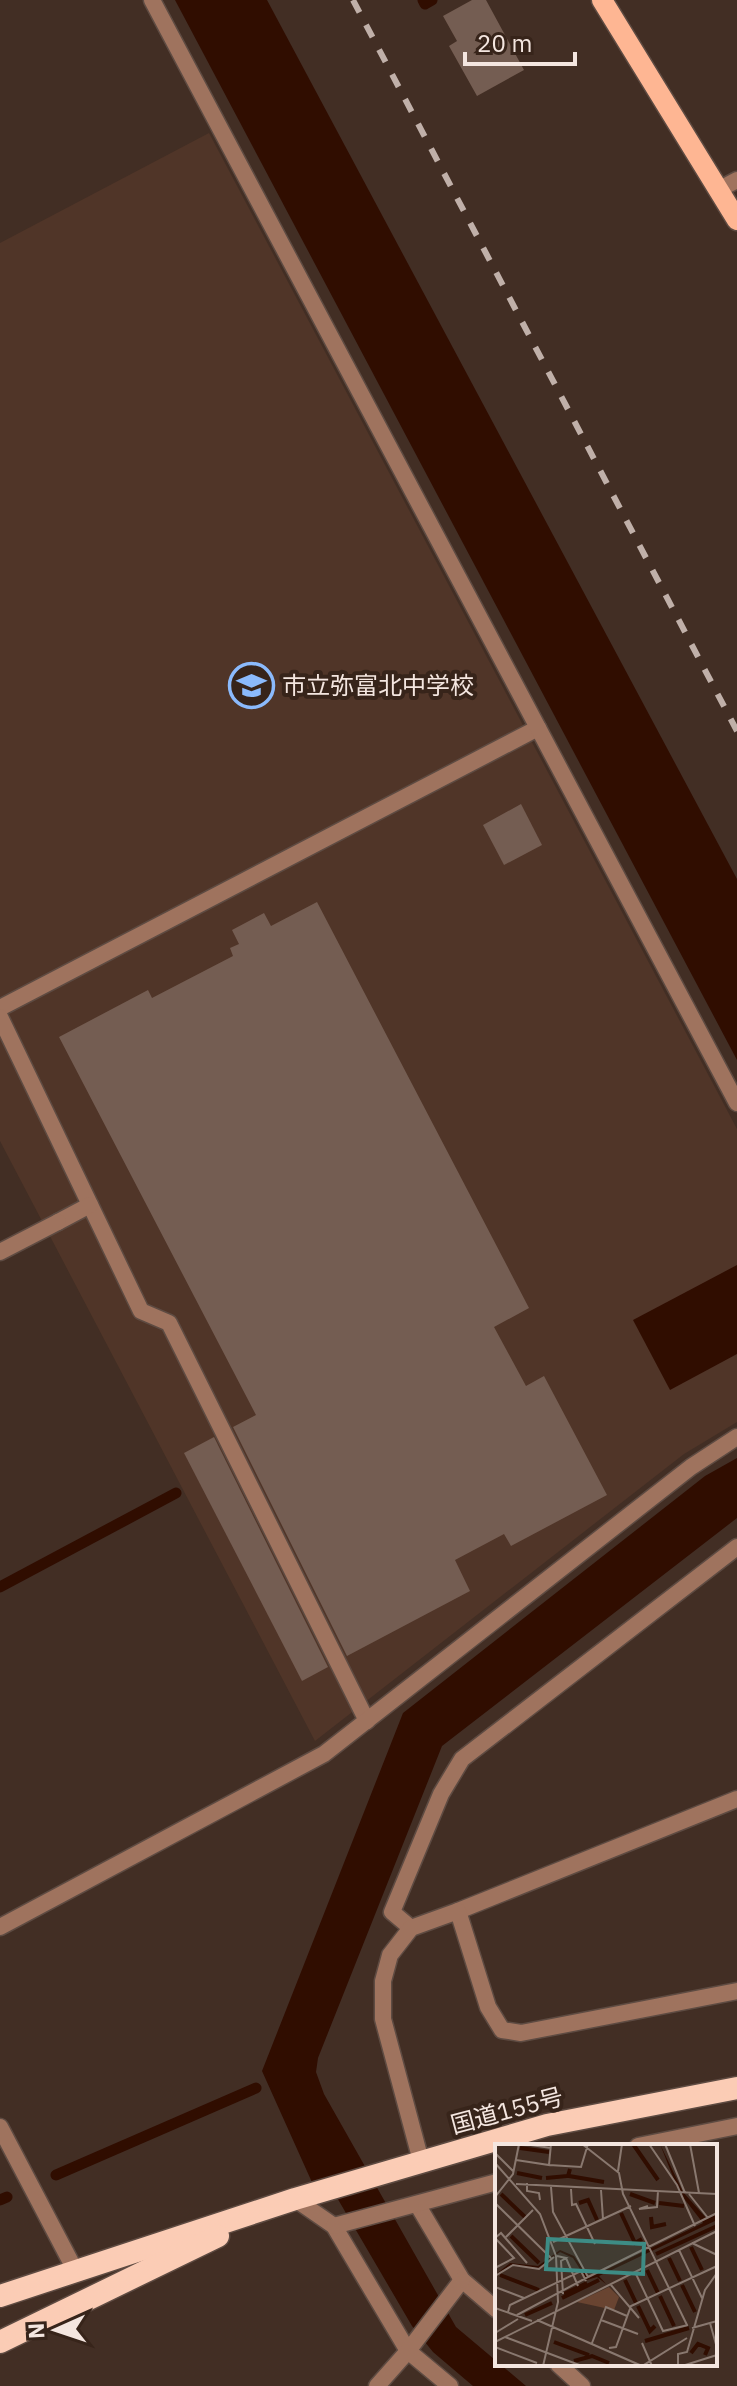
<svg xmlns="http://www.w3.org/2000/svg" width="737" height="2386" font-family="'IBM Plex Sans','Noto Sans JP',sans-serif">
	<style>
		.built { fill: #503528 }
		.water { fill: #300d00 }
		.lines { fill: none; stroke-linecap: round; stroke-linejoin: round }
		.stream { stroke: #300d00; stroke-width: 11 }
		.building { fill: #745d52 }
		.service-casing { stroke: #5e4b42; stroke-width: 19 }
		.minor-casing { stroke: #5e4b42; stroke-width: 19 }
		.tertiary-casing { stroke: #5e4b42; stroke-width: 19 }
		.primary-casing { stroke: #5e4b42; stroke-width: 23 }
		.trunk-casing { stroke: #5e4b42; stroke-width: 25 }
		.service { stroke: #9f735e; stroke-width: 16 }
		.minor { stroke: #9f735e; stroke-width: 16 }
		.tertiary { stroke: #9f735e; stroke-width: 16 }
		.primary { stroke: #feb693; stroke-width: 20 }
		.trunk { stroke: #fbccb5; stroke-width: 22 }
		.rail { stroke: #c0b0a9; stroke-width: 6; stroke-dasharray: 14 14; stroke-linecap: butt }
		.labels { text-anchor: middle; stroke-width: 8; stroke-linejoin: round; paint-order: stroke }
		.poi-label { font-size: 24px; fill: #f4e6e0; stroke: #37241a; text-anchor: start }
		.street-label { font-size: 24px; fill: #f4e6e0; stroke: #37241a }
		.inset-river { fill: none; stroke: #300d00; stroke-width: 4 }
		.inset-road { fill: none; stroke: #89786f; stroke-width: 2 }
		.view { fill: #3d8c85; fill-opacity: 0.15; stroke: #3d8c85; stroke-width: 4 }
		.inset-edge { fill: none; stroke: #f4e6e0; stroke-width: 4 }
	</style>
	<rect width="100%" height="100%" fill="#422e24"/>
	<polygon class="built" points="209,133 737,1129 737,1422 684,1454 315,1741 0,1141 0,243"/>
	<g class="water">
		<polygon points="175,0 267,0 737,879 737,1060"/>
		<polygon points="737,1265 737,1354 670,1390 633,1320"/>
		<polygon points="737,1458 737,1518 442,1746 318,2058 316,2072 324,2094 456,2327 526,2386 473,2386 433,2352 412,2326 329,2184 315,2189 262,2071 403,1713 705,1476"/>
	</g>
	<g class="lines">
		<g class="stream">
			<polyline points="423,0 425,4 432,0"/>
			<polyline points="0,1587 176,1493"/>
			<polyline points="56,2175 256,2088"/>
			<polyline points="0,2200 7,2197"/>
		</g>
	</g>
	<g class="building">
		<polygon points="472,0 486,0 524,70 477,96 449,46 457,41 443,16"/>
		<polygon points="521,804 542,845 504,865 483,825"/>
		<polygon points="317,902 529,1308 494,1327 526,1386 544,1376 607,1495 511,1546 504,1534 455,1560 470,1591 347,1656 233,1427 256,1415 59,1037 148,990 152,998 233,956 230,948 239,944 232,930 264,913 271,926"/>
		<polygon points="214,1437 328,1667 302,1681 184,1453"/>
	</g>
	<g class="lines">
		<defs>
			<g id="service">
				<polyline points="0,1008 538,728"/>
				<polyline points="0,1017 141,1311 169,1323 367,1721"/>
				<polyline points="58,1222 90,1205"/>
			</g>
			<g id="minor">
				<polyline points="152,0 737,1103"/>
				<polyline points="720,189 737,180"/>
				<polyline points="0,1252 58,1222"/>
				<polyline points="458,1911 737,1799"/>
				<polyline points="0,1927 324,1754 691,1467 737,1437"/>
				<polyline points="411,1928 392,1912 441,1794 462,1759 737,1547"/>
				<polyline points="0,2127 75,2270"/>
				<polyline points="638,2146 737,2126"/>
				<polyline points="295,2199 334,2226 408,2351 450,2386"/>
				<polyline points="417,2204 462,2280 497,2310"/>
				<polyline points="334,2226 497,2182"/>
				<polyline points="558,2364 582,2386"/>
				<polyline points="377,2386 408,2351 462,2280"/>
			</g>
			<polyline id="tertiary" points="421,2161 383,2019 383,1981 390,1955 411,1928 458,1911 488,2007 502,2030 521,2033 737,1991"/>
			<polyline id="primary" points="602,0 737,220"/>
			<g id="trunk">
				<polyline points="0,2296 295,2199 547,2125 737,2088"/>
				<polyline points="0,2342 218,2236"/>
			</g>
		</defs>
		<use href="#service" class="service-casing"/>
		<use href="#minor" class="minor-casing"/>
		<use href="#tertiary" class="tertiary-casing"/>
		<use href="#primary" class="primary-casing"/>
		<use href="#trunk" class="trunk-casing"/>
		<use href="#service" class="service"/>
		<use href="#minor" class="minor"/>
		<use href="#tertiary" class="tertiary"/>
		<use href="#primary" class="primary"/>
		<use href="#trunk" class="trunk"/>
		<polyline class="rail" points="353,0 737,731"/>
	</g>
	<defs>
		<symbol id="school-ring" viewBox="-11 -11 22 22"><circle r="9.5" fill="#37241a" stroke="#8bbafc" stroke-width="1.5"/><path d="M0-5L7-2L0 1L-7-2ZM-4 1L0 2.5L4 1V4Q0 6-4 4Z" fill="#8bbafc"/></symbol>
	</defs>
	<g fill-rule="evenodd">
		<use href="#school-ring" x="226" y="660" width="51" height="51"/>
	</g>
	<g class="labels">
		<g class="poi-label">
			<text x="282" y="694">市立弥富北中学校</text>
		</g>
		<g class="street-label">
			<text transform="translate(507 2111) rotate(-15)" y="8">国道155号</text>
		</g>
	</g>
	<g transform="translate(495 2144)">
		<rect width="222" height="222" fill="#422e24"/>
		<path d="M114,143L124,153L119,166L82,158Z" fill="#694431"/>
		<path d="M165,0L188,48L212,75L222,70V76L104,132L111,140L102,133L92,136L78,114L65,108L43,124L16,121L0,131L15,119L43,122L65,106L79,112L94,134L208,79L184,48Z" fill="#300d00"/>
		<path class="inset-river" d="M138,0L163,36M25,4L54,8M22,29L47,34M74,32L109,38M51,34L73,32L75,25M6,50L30,73M135,50L160,59M84,59L93,56L102,76M164,59L189,62M126,69L140,99L147,95M156,73L157,83L171,80M16,92L44,119M196,103L207,126M161,110L222,82M174,114L185,137M152,126L163,149M5,131L44,146M130,136L141,159M187,141L200,168M69,150L92,139M165,152L179,182M67,154L104,136M143,162L155,187L160,182M30,171L57,159M150,197L194,184M59,198L94,211M196,209L203,200L213,204L210,211M79,217L97,212L114,219"/>
		<path class="inset-road" d="M29,0L56,4M87,0L124,29L128,50L192,181M154,0L182,41L200,82M170,0L190,49M195,0L204,49M0,9L19,28M21,16L54,21L56,0M0,19L45,70L61,112L63,158L48,222M54,21L86,23L93,0M123,27L127,0M32,39V47L44,49L45,56M21,40L222,50M76,45L77,61L81,60L100,100M106,46L108,75M194,50L213,74M0,53L18,30L24,0M0,59L56,114M153,62L144,65L162,63L163,47M11,93L38,66M0,94L6,89L32,119M0,94L19,114L0,124M58,98L136,62M197,99L222,111M184,106L207,154M62,112L71,114L66,117L68,150M71,114L83,142M140,128L168,187L193,181M0,132L18,121L44,125L59,113M93,133L222,69M116,141L144,174M0,143L29,154M0,164L37,177M13,168L15,161L86,127L91,137M22,171L93,133L58,68L56,43M42,176L147,222L192,194M106,176L143,190M215,179L222,204M197,184L222,177M0,189L23,175M10,193L87,222M0,198L222,87M97,199L111,163L132,172M147,199L157,222M0,203L42,219M114,204L121,203L136,162L222,122M183,222V210L192,208L210,146L222,129M187,222L222,211"/>
		<path class="view" d="M53,95L149,100L148,130L51,125Z"/>
		<rect width="222" height="222" class="inset-edge"/>
	</g>
	<g transform="translate(56 2330) rotate(267)" stroke="#37241a" stroke-width="6" paint-order="stroke">
	<path d="M0-6L14 30L0 20L-14 30Z" fill="#f4e6e0"/>
	<text y="-12" font-size="22" font-weight="bold" text-anchor="middle" fill="#f4e6e0">N</text>
	</g>
	<path d="M465 52v12h110v-12" fill="none" stroke="#f4e6e0" stroke-width="4"/>
	<text x="477" y="52" font-size="24" fill="#f4e6e0" stroke="#37241a" stroke-width="6" paint-order="stroke">20 m</text>
</svg>
